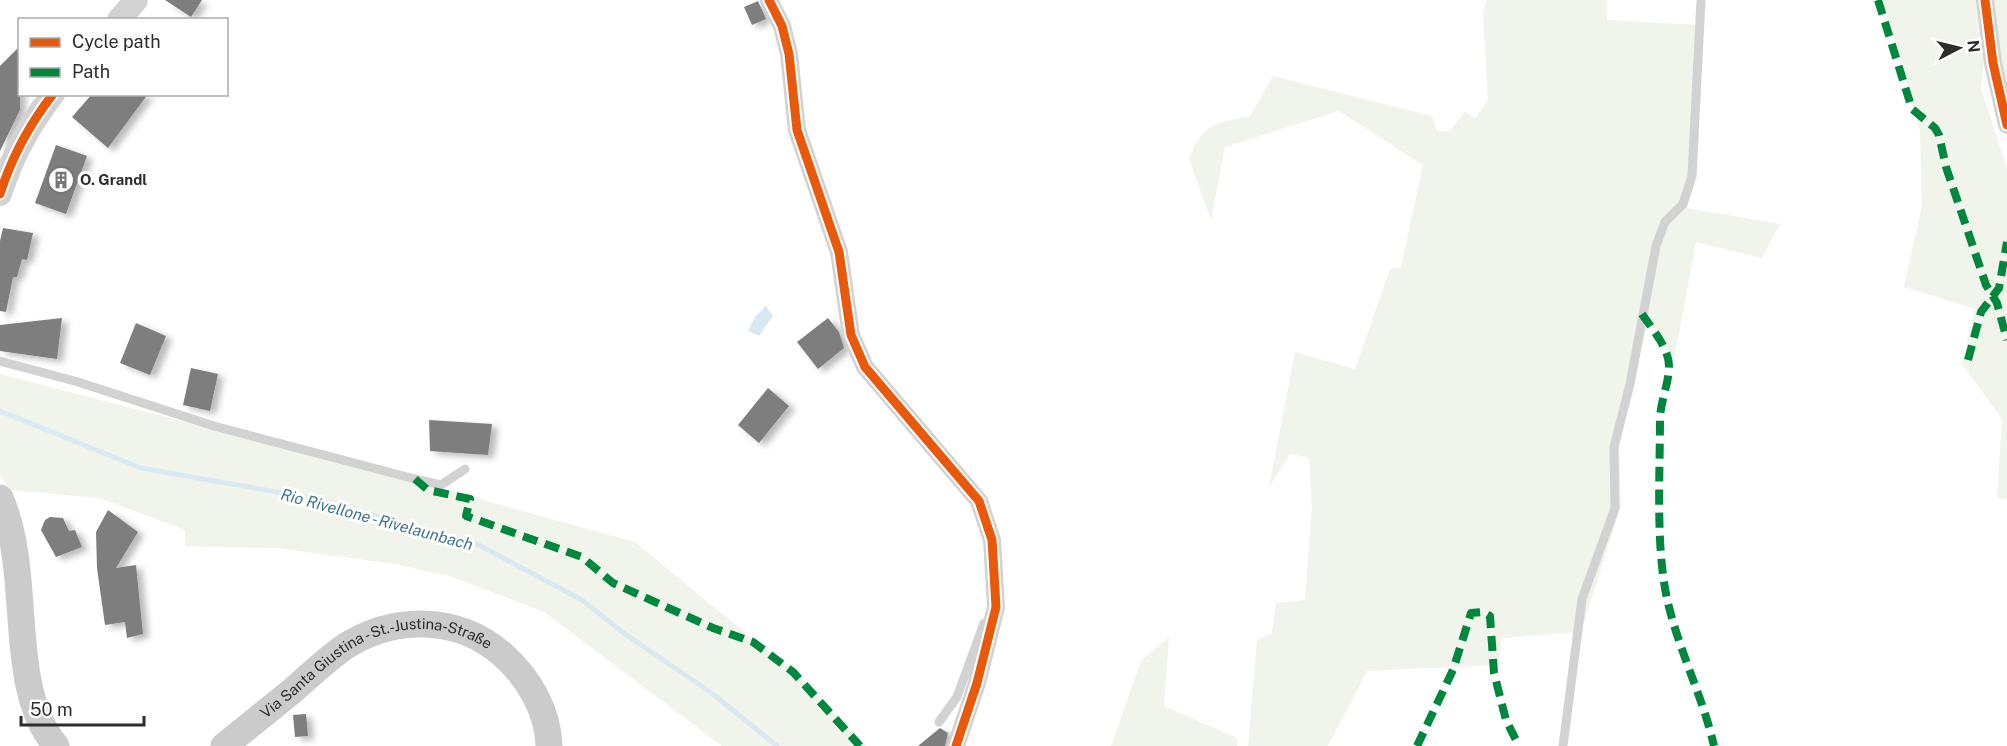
<svg xmlns="http://www.w3.org/2000/svg" width="2007" height="746" font-family="'Public Sans',sans-serif">
	<style>
		.green { fill: #f1f4eb }
		.water { fill: #d8e9f1 }
		.lines { fill: none; stroke-linecap: round; stroke-linejoin: round }
		.stream { stroke: #d8e9f1; stroke-width: 5 }
		.building { fill: #7e7e7e; filter: url(#shadow) }
		.service { stroke: #d2d2d2; stroke-width: 9 }
		.minor { stroke: #d2d2d2; stroke-width: 18 }
		.tertiary { stroke: #d2d2d2; stroke-width: 24 }
		.secondary { stroke: #cbcbcb; stroke-width: 27 }
		.quiet { stroke: #00873e; stroke-width: 8; stroke-dasharray: 15 8; stroke-linecap: butt }
		.cycleway-casing { stroke: #fff; stroke-width: 13 }
		.cycleway { stroke: #e8590c; stroke-width: 9 }
		.labels { text-anchor: middle; stroke-width: 6; stroke-linejoin: round; paint-order: stroke }
		.poi-label { font-size: 15px; font-weight: bold; fill: #2d2d2d; stroke: #fff; text-anchor: start }
		.street-label { font-size: 15px; fill: #2d2d2d; stroke: #fff }
		.water-label { font-size: 16px; font-style: italic; fill: #3d748e; stroke: #fff }
	</style>
	<defs>
		<filter id="shadow"><feDropShadow dx="6" dy="3.5" stdDeviation="3" flood-color="#0004"/></filter>
	</defs>
	<rect width="100%" height="100%" fill="#fff"/>
	<g class="green">
		<path d="M1486,0H1607V20L1700,25L1687,208L1780,224L1762,258L1696,242L1674,360L1648,321L1619,446L1621,506L1581,632L1502,638L1498,665L1367,671L1328,746H1248L1257,640L1272,633L1276,603L1305,600L1312,505L1309,458L1290,454L1269,487L1295,352L1355,369L1390,269L1401,267L1423,165L1339,111L1225,147L1211,220L1189,159C1204,122 1214,124 1250,116L1273,76L1432,116L1437,131H1450L1465,111L1475,119L1488,100L1483,14Z"/>
		<polygon points="1883,0 1978,0 1984,60 1981,88 2007,169 2007,499 1997,498 2002,419 1962,364 1975,309 1904,287 1922,206 1920,131"/>
		<polygon points="1991,0 2007,0 2007,104"/>
		<polygon points="0,374 425,484 635,542 793,672 866,746 722,746 544,612 449,576 394,564 277,548 185,546 185,530 99,498 10,490 0,475"/>
		<polygon points="1169,637 1164,706 1237,738 1237,746 1111,746 1141,661"/>
	</g>
	<polygon class="water" points="766,306 773,316 759,336 748,331 755,317"/>
	<g class="lines">
		<polyline class="stream" points="0,411 141,468 311,498 477,544 582,600 625,634 713,694 777,746"/>
	</g>
	<g class="building">
		<polygon points="165,0 202,0 191,17"/>
		<polygon points="758,1 766,19 752,25 744,7"/>
		<polygon points="20,46 20,110 0,151 0,66"/>
		<polygon points="92,94 148,94 108,148 72,117"/>
		<polygon points="56,145 87,156 66,214 35,203"/>
		<polygon points="3,228 33,233 27,260 22,259 17,277 13,277 6,312 0,311 0,241"/>
		<polygon points="62,318 57,359 0,351 0,325"/>
		<polygon points="828,318 839,332 844,348 818,369 797,342"/>
		<polygon points="136,323 166,336 150,375 120,363"/>
		<polygon points="191,368 218,374 210,411 183,405"/>
		<polygon points="768,388 789,406 759,443 738,425"/>
		<polygon points="429,420 492,424 488,455 430,451"/>
		<polygon points="108,510 138,532 116,568 136,565 143,634 127,638 125,622 105,625 97,568 96,532"/>
		<polygon points="50,517 63,518 69,531 75,530 82,547 56,557 41,530 45,520"/>
		<polygon points="306,714 308,736 295,737 293,715"/>
		<polygon points="940,728 948,733 945,746 918,746"/>
	</g>
	<g class="lines">
		<g class="service">
			<polyline points="0,361 78,382 214,426 415,479 441,485 465,469"/>
			<polyline points="939,722 957,697 984,623"/>
			<polyline points="1563,746 1582,599 1615,508 1614,447 1630,384 1656,246 1665,222 1683,204 1692,176 1701,0"/>
		</g>
		<g class="minor">
			<polyline points="769,0 782,26 789,54 797,130 839,252 851,335 865,367 979,501 992,540 996,607 977,683 956,746"/>
			<polyline points="1985,0 1993,63 2007,125"/>
		</g>
		<g class="tertiary">
			<polyline points="119,20 136,0"/>
			<path d="M0,194C12,156 29,125 53,94"/>
		</g>
		<g class="secondary">
			<path d="M0,498C34,575 5,685 56,746"/>
			<path id="s1" d="M224,746C246,728 269,710 291,692C308,677 325,661 343,648C393,615 458,615 503,655C529,678 548,711 549,746"/>
		</g>
		<g class="quiet">
			<polyline points="1878,0 1912,109 1935,128 1939,135 1946,167 1986,285 1997,303 2007,340"/>
			<path d="M1642,314C1652,329 1669,348 1669,366C1669,384 1660,402 1660,420C1660,477 1655,553 1669,607C1681,655 1703,698 1714,746"/>
			<polyline points="1968,360 1981,312 1999,288 2007,242"/>
			<polyline points="415,479 428,490 470,499 466,516 582,557 613,583 713,628 753,642 793,672 860,746"/>
			<polyline points="1417,746 1453,670 1471,613 1483,612 1490,616 1494,673 1506,720 1519,746"/>
		</g>
		<defs>
			<g id="cycleway">
				<polyline points="769,0 782,26 789,54 797,130 839,252 851,335 865,367 979,501 992,540 996,607 977,683 956,746"/>
				<polyline points="1985,0 1993,63 2007,125"/>
				<path d="M0,194C12,156 29,125 53,94"/>
			</g>
		</defs>
		<use href="#cycleway" class="cycleway-casing"/>
		<use href="#cycleway" class="cycleway"/>
	</g>
	<defs>
		<symbol id="building-ring" viewBox="-11 -11 22 22"><circle r="9.5" fill="#fff" stroke="#767676" stroke-width="1.5"/><path d="M-4-6H4V6H1V3H-1V6H-4ZM-2.5-4.3h1.7v1.8h-1.7ZM.8-4.3h1.7v1.8H.8ZM-2.5-1h1.7V.8h-1.7ZM.8-1h1.7V.8H.8Z" fill="#767676"/></symbol>
	</defs>
	<g fill-rule="evenodd">
		<use href="#building-ring" x="46" y="165" width="30" height="30"/>
	</g>
	<g class="labels">
		<g class="poi-label">
			<text x="80" y="185">O. Grandl</text>
		</g>
		<g class="street-label">
			<text dy="5" stroke="none"><textPath href="#s1" startOffset="180">Via Santa Giustina - St.-Justina-Straße</textPath></text>
		</g>
		<g class="water-label">
			<text transform="translate(377 519) rotate(15)" y="6">Rio Rivellone - Rivelaunbach</text>
		</g>
	</g>
	<rect x="18" y="18" width="210" height="78" fill="#ffffff" stroke="#ababab" stroke-width="1.5"/>
	<rect x="30" y="38" width="30" height="9" fill="#e8590c" stroke="#ababab" stroke-width="1.5"/>
	<text x="72" y="48" font-size="18" fill="#2d2d2d">Cycle path</text>
	<rect x="30" y="68" width="30" height="9" fill="#00873e" stroke="#ababab" stroke-width="1.5"/>
	<text x="72" y="78" font-size="18" fill="#2d2d2d">Path</text>
	<g transform="translate(1959 48) rotate(83)" stroke="#ffffff" stroke-width="4.5" paint-order="stroke">
	<path d="M0-4.5L10 22L0 15L-10 22Z" fill="#2d2d2d"/>
	<text y="-9" font-size="16" font-weight="bold" text-anchor="middle" fill="#2d2d2d">N</text>
	</g>
	<path d="M21 716v9h123v-9" fill="none" stroke="#2d2d2d" stroke-width="3"/>
	<text x="30" y="716" font-size="18" fill="#2d2d2d" stroke="#ffffff" stroke-width="4.5" paint-order="stroke">50 m</text>
</svg>
